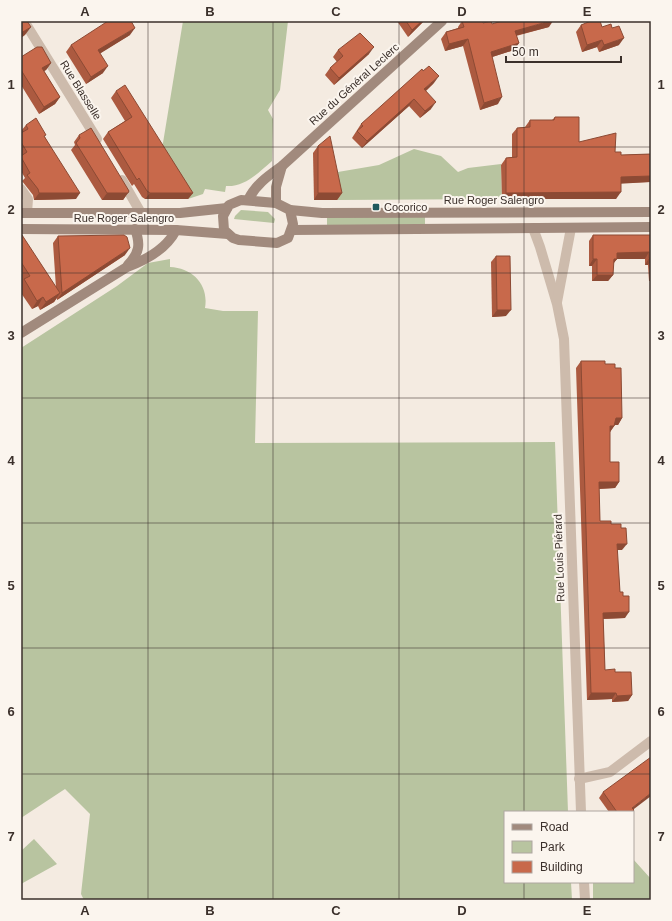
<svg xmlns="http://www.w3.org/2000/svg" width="672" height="921" font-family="Helvetica,sans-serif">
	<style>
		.green { fill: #b8c4a0 }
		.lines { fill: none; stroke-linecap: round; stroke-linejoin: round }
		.street { stroke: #cdbbac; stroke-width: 10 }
		.secondary { stroke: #a18a7d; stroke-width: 10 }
		.wall { fill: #ac5a40 }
		.shaded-wall { fill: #8c4a34 }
		.building { fill: #c8694b; stroke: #8c4a34 }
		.grid { fill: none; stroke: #3b302b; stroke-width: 1; stroke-opacity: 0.55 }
		.poi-dot { fill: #1f5a5e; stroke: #fbf5ee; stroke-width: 1.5 }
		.labels { text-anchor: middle; stroke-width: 4; stroke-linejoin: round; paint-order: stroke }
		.street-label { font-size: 11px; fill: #3b302b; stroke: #fbf5ee }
		.poi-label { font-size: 11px; fill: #3b302b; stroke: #fbf5ee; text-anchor: start }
		.neatline { fill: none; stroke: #3b302b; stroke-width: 1.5 }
		.grid-label { font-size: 13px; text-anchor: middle; font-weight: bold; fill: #3b302b }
	</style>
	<rect width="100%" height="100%" fill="#f4ebe1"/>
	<g class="green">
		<path d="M183,21H288L280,90L268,110L273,119L272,161C258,173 245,187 226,186L225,192L205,189L203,194L188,199L161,155Z"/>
		<polygon points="414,149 441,156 458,172 468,168 501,164 502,199 337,200 332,173 379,165"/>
		<polygon points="241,210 268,212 275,219 274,223 234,219 235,216"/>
		<rect x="327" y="217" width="98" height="8"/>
		<path d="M170,259V267C193,268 209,285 205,308L223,311H258L255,443L555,442L568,812H505V882H571L572,900H84L81,894L90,814L65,789L21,818V348L117,286L148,263Z"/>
		<polygon points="34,839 57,864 21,884 21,851"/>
		<polygon points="633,859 651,879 651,900 593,900 593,882 633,882"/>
	</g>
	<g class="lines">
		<g class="street">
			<polyline points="24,21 97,139"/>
			<polyline points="122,180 141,213"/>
			<polyline points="21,189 28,199 27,213"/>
			<polyline points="533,228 540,247 557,304 564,339 581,812"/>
			<polyline points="557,302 571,228"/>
			<polyline points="579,779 610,772 651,741"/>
			<polyline points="584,882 585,900"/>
		</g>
		<g class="secondary">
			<polygon points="241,200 276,203 290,210 293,224 288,238 277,243 239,240 233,238 224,230 223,216 229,205"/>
			<path d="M248,200C256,184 268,176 282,166L442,21"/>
			<polyline points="276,203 276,187 282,166"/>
			<polyline points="290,210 322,213 651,212"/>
			<polyline points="21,213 180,213 227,208"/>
			<polyline points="21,229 176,230 228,234"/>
			<polyline points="292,230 651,227"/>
			<path d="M128,265C139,253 141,245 135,229"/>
			<path d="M21,333L127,267C146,260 167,248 176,230"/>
		</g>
	</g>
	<g class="wall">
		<polygon points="397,21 424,21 408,37"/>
		<polygon points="462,21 483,21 483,23 492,24 549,27 516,36 519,43 514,50 492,57 498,104 480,110 463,46 445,51 441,39 446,32 458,28 458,27"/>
		<polygon points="581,25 602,27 619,45 599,52 597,47 582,52 576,32"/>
		<polygon points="130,35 100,53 103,73 86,84 66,52 71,45"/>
		<polygon points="338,50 369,54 334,85 325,75 330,68 337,62 333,57"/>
		<polygon points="21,57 51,63 46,70 44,71 60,97 55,104 39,114 21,85"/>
		<polygon points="434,83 426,91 431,109 420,118 409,106 362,148 352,138 361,124"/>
		<polygon points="116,91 193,193 188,199 145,199 142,197 134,184 132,186 103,139 108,132 125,121 111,98"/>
		<polygon points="555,117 579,142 615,152 621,155 651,154 651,199 650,199 650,182 621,183 616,199 502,199 501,165 506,158 512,157 512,134 517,128 525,127 530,120 552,120"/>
		<polygon points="26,125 45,137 76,199 34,200 33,195 22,181 25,178 21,171 21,133 22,132 21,131"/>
		<polygon points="79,135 129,191 123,200 102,200 71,150 75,145 74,142"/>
		<polygon points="318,146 342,193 337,200 314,200 313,153"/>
		<polygon points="21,235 56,288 53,243 58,236 125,255 57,300 57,298 54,302 40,310 38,306 32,309 21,293 21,283 22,281 21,279"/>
		<polygon points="593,235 651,235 651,281 649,281 648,265 645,265 645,259 617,259 613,264 613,275 608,281 592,281 592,266 589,266 589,241"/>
		<polygon points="496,256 506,316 492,317 491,262"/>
		<polygon points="581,361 605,364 615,368 622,418 618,425 615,425 610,432 610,462 619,482 615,488 599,489 600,521 611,524 622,550 617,550 620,592 625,618 603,619 605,670 615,672 632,695 628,701 612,702 612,699 587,700 576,368"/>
		<polygon points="603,792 633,810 633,812 609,812 599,798"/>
	</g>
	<g class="shaded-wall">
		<polygon points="422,21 424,21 408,37 412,30"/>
		<polygon points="550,21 553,21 549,27 510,37 515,31"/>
		<polygon points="31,27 25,35 21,38 21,33"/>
		<polygon points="135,28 130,35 93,58 98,50"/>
		<polygon points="624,38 619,45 599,52 604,45"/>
		<polygon points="468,39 463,46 445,51 449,44"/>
		<polygon points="602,40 597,47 582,52 587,45"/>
		<polygon points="519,43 514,50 486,59 491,52"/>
		<polygon points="374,47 369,54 334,85 339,78"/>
		<polygon points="51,63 46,70 37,75 42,68"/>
		<polygon points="108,66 103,73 86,84 91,77"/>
		<polygon points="439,76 434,83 420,96 424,89"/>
		<polygon points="60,97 55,104 39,114 44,107"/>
		<polygon points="502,97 498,104 480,110 484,103"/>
		<polygon points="414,99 409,106 362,148 367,141"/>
		<polygon points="436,102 431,109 420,118 425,111"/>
		<polygon points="651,176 651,181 650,182 616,184 621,177"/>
		<polygon points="621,192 616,199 502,199 506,193"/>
		<polygon points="39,193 80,193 76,199 34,200"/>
		<polygon points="107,193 128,193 123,200 102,200"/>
		<polygon points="150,193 193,193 188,199 145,199"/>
		<polygon points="318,193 342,193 337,200 314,200"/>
		<polygon points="130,248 125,255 57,300 62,293"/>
		<polygon points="649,252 645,259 617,259 612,265 609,265 617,253"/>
		<polygon points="649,258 651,258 651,261 648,265 645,265"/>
		<polygon points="593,259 597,259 592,266 589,266"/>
		<polygon points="597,275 613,275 608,281 592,281"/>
		<polygon points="60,293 54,302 40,310 46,302"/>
		<polygon points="43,297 38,306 32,309 37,301"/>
		<polygon points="497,310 511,310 506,316 492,317"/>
		<polygon points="616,418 622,418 618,425 612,425"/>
		<polygon points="610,426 614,426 610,432"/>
		<polygon points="599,482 619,482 615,488 595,489"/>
		<polygon points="617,544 627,544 622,550 612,550"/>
		<polygon points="629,612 625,618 599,619 603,613"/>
		<polygon points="591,693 616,693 612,699 587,700"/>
		<polygon points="632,695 628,701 612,702 617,696"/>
		<polygon points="651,793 651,796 630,812 632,808"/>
	</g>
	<g class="building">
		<polygon points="21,21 27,21 31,27 21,33"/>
		<polygon points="108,21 131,21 135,28 98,50 108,66 91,77 71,45"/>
		<polygon points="406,21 422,21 412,30"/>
		<polygon points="462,21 483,21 483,23 491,21 492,24 502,21 550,21 515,31 519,43 491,52 502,97 484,103 468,39 449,44 446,32 464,27"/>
		<polygon points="591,21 600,21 602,27 611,24 612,28 619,26 624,38 604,45 602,40 587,45 581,25"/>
		<polygon points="360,33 374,47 339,78 330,68 343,56 338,50"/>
		<polygon points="37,47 42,47 51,63 42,68 60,97 44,107 21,70 21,57"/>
		<polygon points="429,66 439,76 424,89 436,102 425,111 414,99 367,141 357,131 363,126 361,124 422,69 423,71"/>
		<polygon points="125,85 193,193 150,193 147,191 139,178 137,180 108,132 132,117 116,91"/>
		<polygon points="555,117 579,117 579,142 616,133 615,152 621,152 621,155 651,154 651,176 621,177 621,192 506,193 506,158 517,157 517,128 530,127 530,120 554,120"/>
		<polygon points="36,118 46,135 44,136 80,193 39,193 38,189 27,175 30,173 21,157 21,156 27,152 21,142 21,133 28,129 26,125"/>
		<polygon points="91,128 129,191 128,193 107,193 76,143 80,138 79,135"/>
		<polygon points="330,136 342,193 318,193 318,146"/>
		<polygon points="21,235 22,235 60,293 46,302 43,297 37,301 24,279 30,276 21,262"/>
		<polygon points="124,235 127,237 130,248 62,293 58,236"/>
		<polygon points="593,235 651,235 651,258 649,258 649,252 617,253 617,259 614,259 613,275 597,275 597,259 593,259"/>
		<polygon points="496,256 510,256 511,310 497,310"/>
		<polygon points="581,361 605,361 605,364 615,364 615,368 621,368 622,418 616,418 614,426 610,426 610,462 619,462 619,482 599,482 600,521 611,521 611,524 621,524 621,528 626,528 627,544 617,544 620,592 623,592 623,596 629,596 629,612 603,613 605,670 615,669 615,672 631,672 632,695 617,696 616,693 591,693"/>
		<polygon points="651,757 651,793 632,808 634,810 632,812 617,812 603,792"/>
	</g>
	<path class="grid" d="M148,21V900M273,21V900M399,21V900M524,21V812M21,147H651M21,273H651M21,398H651M21,523H651M21,648H651M21,774H651M524,882V900"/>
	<rect class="poi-dot" x="372" y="203" width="8" height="8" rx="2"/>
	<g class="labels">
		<g class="street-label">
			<text transform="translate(354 84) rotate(-42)" y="4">Rue du Général Leclerc</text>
			<text transform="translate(81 90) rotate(58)" y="4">Rue Blasselle</text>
			<text x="494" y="204">Rue Roger Salengro</text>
			<text x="124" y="222">Rue Roger Salengro</text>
			<text transform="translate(559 558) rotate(-92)" y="4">Rue Louis Piérard</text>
		</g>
		<g class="poi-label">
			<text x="384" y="211">Cocorico</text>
		</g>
	</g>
	<rect width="672" height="921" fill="none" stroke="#fbf5ee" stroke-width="44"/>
	<rect x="504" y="811" width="130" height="72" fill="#fbf5ee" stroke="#aea6a0"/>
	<rect x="512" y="824" width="20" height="6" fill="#a18a7d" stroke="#aea6a0"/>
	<text x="540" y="831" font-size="12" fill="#3b302b">Road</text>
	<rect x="512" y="841" width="20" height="12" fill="#b8c4a0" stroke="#aea6a0"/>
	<text x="540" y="851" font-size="12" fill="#3b302b">Park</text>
	<rect x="512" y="861" width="20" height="12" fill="#c8694b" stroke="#aea6a0"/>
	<text x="540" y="871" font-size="12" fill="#3b302b">Building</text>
	<path d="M506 56v6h115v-6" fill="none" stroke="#3b302b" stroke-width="2"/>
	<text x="512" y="56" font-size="12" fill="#3b302b" stroke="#fbf5ee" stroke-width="3" paint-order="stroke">50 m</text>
	<rect x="22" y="22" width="628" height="877" class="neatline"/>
	<g class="grid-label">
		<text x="85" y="16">A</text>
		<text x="210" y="16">B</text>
		<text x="336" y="16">C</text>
		<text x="462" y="16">D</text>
		<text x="587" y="16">E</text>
		<text x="11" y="89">1</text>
		<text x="661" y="89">1</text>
		<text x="11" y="214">2</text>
		<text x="661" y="214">2</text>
		<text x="11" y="340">3</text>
		<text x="661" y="340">3</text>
		<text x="11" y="465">4</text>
		<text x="661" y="465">4</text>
		<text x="11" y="590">5</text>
		<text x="661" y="590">5</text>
		<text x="11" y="716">6</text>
		<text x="661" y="716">6</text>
		<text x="11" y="841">7</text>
		<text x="661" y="841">7</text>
		<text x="85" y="915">A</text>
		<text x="210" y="915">B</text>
		<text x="336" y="915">C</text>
		<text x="462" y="915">D</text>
		<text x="587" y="915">E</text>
	</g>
</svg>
